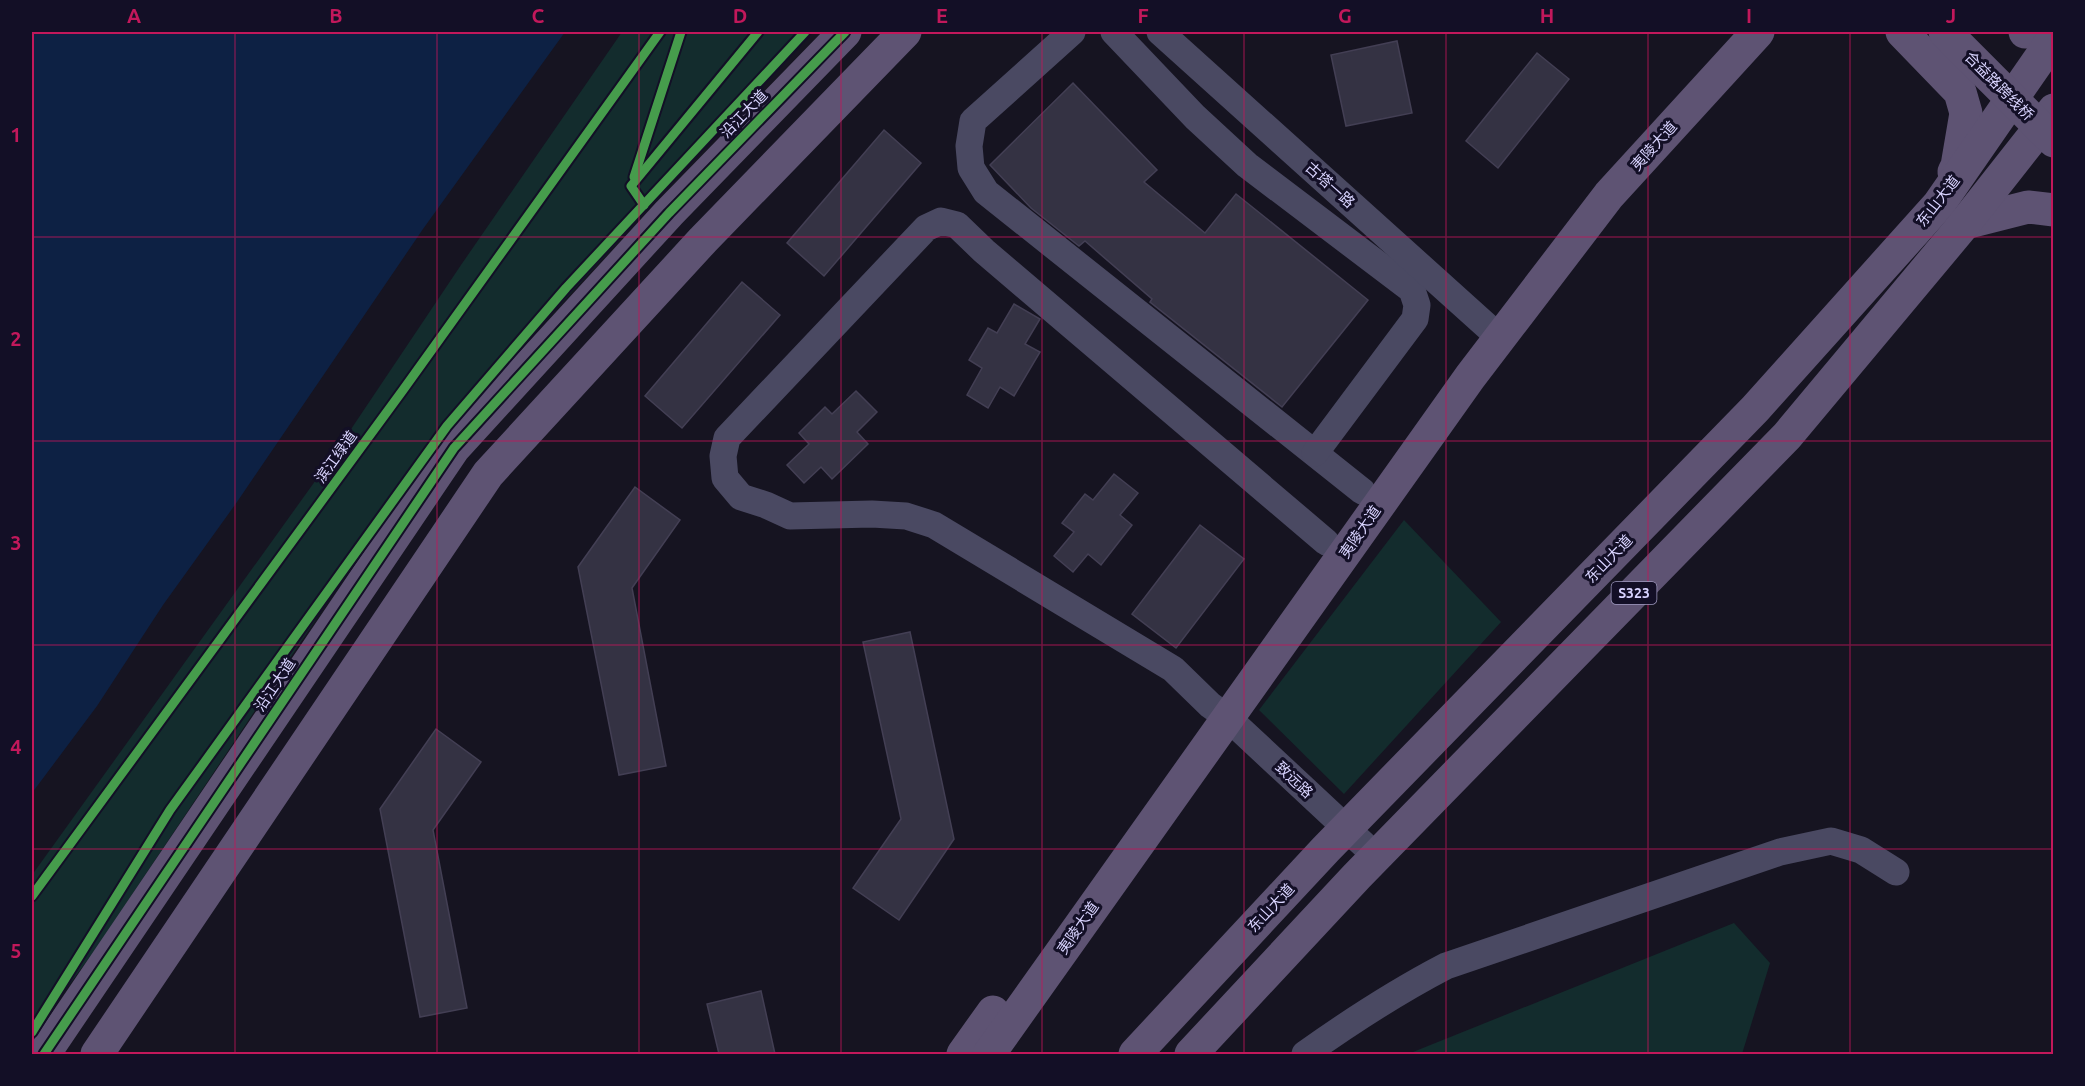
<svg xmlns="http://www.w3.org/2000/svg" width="2085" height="1086" font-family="Ubuntu,'Noto Sans SC',sans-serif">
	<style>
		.green { fill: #132c2d }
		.water { fill: #0d2144 }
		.building { fill: #343243; stroke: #433f54; stroke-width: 1.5 }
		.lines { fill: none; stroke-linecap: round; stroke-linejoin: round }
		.path { stroke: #44505f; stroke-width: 3; stroke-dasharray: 3 4.5; stroke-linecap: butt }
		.minor { stroke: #4a4962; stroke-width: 27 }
		.major { stroke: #5e5373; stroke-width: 33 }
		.major-bridge { stroke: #5e5373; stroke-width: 33 }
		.cycleway-casing { stroke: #130f26; stroke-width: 13 }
		.cycleway { stroke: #469c4c; stroke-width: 9 }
		.grid { fill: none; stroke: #c2185b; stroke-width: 1.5; stroke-opacity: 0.55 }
		.labels { text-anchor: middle; stroke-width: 6; stroke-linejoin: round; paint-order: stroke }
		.shield { fill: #130f26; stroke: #9e99be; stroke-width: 1.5 }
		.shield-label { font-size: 14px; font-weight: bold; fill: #d9d4ff }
		.street-label { font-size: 15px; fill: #d9d4ff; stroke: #130f26 }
		.neatline { fill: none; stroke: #c2185b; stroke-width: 2 }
		.grid-label { font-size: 20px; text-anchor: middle; font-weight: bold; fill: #c2185b }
	</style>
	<rect width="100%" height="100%" fill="#161421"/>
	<g class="green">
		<polygon points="622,32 811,32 478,394 375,531 95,950 32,1035 32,875 331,459 461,265"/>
		<polygon points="1404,520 1501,622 1344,794 1259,710"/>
		<polygon points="1734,923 1770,963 1742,1054 1408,1054"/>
	</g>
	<polygon class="water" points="32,32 565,32 423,229 237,502 163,605 97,706 32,793"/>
	<g class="building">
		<polygon points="1397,41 1412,113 1346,126 1331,55"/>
		<polygon points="1537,53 1569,79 1498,168 1466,141"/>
		<polygon points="1073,83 1157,170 1144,182 1205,233 1236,194 1368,300 1282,407 1150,302 1152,299 1085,241 1079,246 1031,208 990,165"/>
		<polygon points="884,130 921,163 824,276 787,243"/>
		<polygon points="742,282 780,315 682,428 645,396"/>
		<polygon points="1014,304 1040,319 1025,344 1040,352 1014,396 1000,387 988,408 967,395 982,368 969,360 988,328 997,333"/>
		<polygon points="856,391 877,412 857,432 868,444 832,479 821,467 804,483 787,465 809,444 799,433 825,407 832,414"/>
		<polygon points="1114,474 1138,493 1120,515 1132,525 1101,565 1088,554 1073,572 1054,556 1074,532 1062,523 1085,494 1093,500"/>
		<polygon points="635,487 680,520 632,588 666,766 619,775 578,567"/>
		<polygon points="1200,525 1244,559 1176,648 1132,614"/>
		<polygon points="910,632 954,839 899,920 853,888 901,819 863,642"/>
		<polygon points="436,729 481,762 433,830 467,1008 420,1017 380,809"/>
		<polygon points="761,991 775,1054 719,1054 707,1004"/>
	</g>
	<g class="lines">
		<g class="path">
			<polyline points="632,184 681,32"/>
			<polyline points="643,203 631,186 758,32"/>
		</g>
		<g class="minor">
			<polyline points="1072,32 973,121 969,146 971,168 986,192 1362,491"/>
			<polyline points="1114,32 1195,117 1247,165 1412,290 1417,305 1415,319 1315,453"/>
			<polyline points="1160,32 1500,338"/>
			<polyline points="1326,542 984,251 957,225 941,221 926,228 727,438 723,456 725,478 741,497 766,505 790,516 872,514 906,516 934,525 1173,669 1210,705 1228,718 1376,856"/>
			<path d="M1305,1054C1350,1022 1396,992 1446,966L1780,852L1831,841L1861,850L1896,872"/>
		</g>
		<g class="major">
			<polyline points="1902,32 1960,92 1966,113 1957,166 1954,172"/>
			<polyline points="2025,32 2029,32"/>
			<polyline points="1965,223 2028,207 2054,210"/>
			<polyline points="44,1054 454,448 669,213 845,32"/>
			<polyline points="97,1054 488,474 703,240 905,32"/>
			<polyline points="963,1054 993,1012"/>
			<polyline points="989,1054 1470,377 1609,195 1758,32"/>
			<polyline points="1135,1054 1326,849 1755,409 1939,204 2054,38"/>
			<polyline points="1191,1054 1357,876 1787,436 1965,223 2054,110"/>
		</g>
		<polyline class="major-bridge" points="1945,32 2054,141"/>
		<defs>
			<g id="cycleway">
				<polyline points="634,177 681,32"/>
				<polyline points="644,205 631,186 758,32"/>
				<polyline points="32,896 403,390 660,32"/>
				<polyline points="32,1032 170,810 447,426 566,288 805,32"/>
				<polyline points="44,1054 454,448 669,213 845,32"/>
			</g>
		</defs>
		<use href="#cycleway" class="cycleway-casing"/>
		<use href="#cycleway" class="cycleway"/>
	</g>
	<path class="grid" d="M235,32V1054M437,32V1054M639,32V1054M841,32V1054M1042,32V1054M1244,32V1054M1446,32V1054M1648,32V1054M1850,32V1054M32,237H2054M32,441H2054M32,645H2054M32,849H2054"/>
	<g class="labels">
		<rect class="shield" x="1611.5" y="582" width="45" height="22" rx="4.5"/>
		<g class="shield-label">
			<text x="1634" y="598">S323</text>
		</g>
		<g class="street-label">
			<text transform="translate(1999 86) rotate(45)" y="5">合益路跨线桥</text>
			<text transform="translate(744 114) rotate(-46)" y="5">沿江大道</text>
			<text transform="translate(1654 146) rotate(-48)" y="5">夷陵大道</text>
			<text transform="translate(1330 185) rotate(42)" y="5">古塔一路</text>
			<text transform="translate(1938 201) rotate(-52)" y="5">东山大道</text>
			<text transform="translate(336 457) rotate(-54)" y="5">滨江绿道</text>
			<text transform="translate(1360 532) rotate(-55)" y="5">夷陵大道</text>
			<text transform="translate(1609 559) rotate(-46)" y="5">东山大道</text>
			<text transform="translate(275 685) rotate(-56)" y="5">沿江大道</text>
			<text transform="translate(1294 780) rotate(43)" y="5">致远路</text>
			<text transform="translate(1271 908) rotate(-47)" y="5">东山大道</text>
			<text transform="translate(1078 928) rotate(-55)" y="5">夷陵大道</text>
		</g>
	</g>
	<rect width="2085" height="1086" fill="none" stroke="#130f26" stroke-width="66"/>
	<rect x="33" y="33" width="2019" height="1020" class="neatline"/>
	<g class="grid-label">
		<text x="134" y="23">A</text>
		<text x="336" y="23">B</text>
		<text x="538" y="23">C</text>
		<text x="740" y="23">D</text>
		<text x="942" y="23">E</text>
		<text x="1143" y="23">F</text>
		<text x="1345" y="23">G</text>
		<text x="1547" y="23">H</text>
		<text x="1749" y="23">I</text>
		<text x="1951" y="23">J</text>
		<text x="16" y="142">1</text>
		<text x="16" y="346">2</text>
		<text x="16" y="550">3</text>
		<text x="16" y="754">4</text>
		<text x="16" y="958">5</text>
	</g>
</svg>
